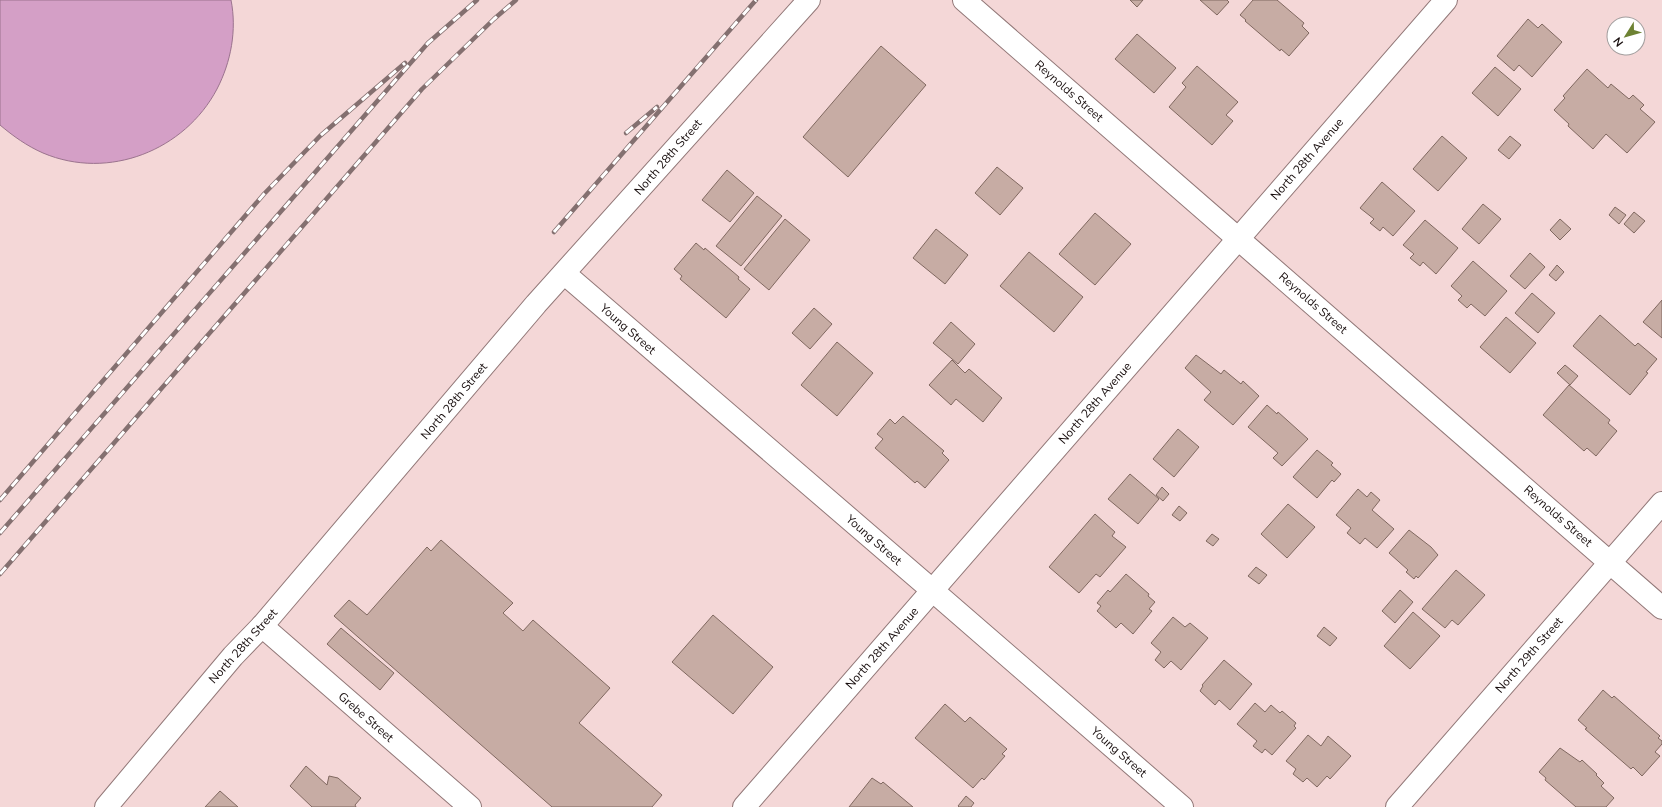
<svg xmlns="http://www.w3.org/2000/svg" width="1662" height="807" font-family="'Nunito Sans',sans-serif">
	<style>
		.water { fill: #d49fc6; stroke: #9b738e }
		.building { fill: #c7aca4; stroke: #806860 }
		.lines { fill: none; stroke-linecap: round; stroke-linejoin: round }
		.minor-casing { stroke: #927878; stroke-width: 24 }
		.minor { stroke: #fff; stroke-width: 22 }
		.rail-casing { stroke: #847070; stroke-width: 4.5 }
		.rail { stroke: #fff; stroke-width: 3; stroke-dasharray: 9; stroke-linecap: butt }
		.labels { text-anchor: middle; stroke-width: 4; stroke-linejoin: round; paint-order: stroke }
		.street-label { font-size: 12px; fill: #170d0d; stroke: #fff }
	</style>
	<rect width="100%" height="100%" fill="#f4d7d7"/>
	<path class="water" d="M0,0H231C237,30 231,62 217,89C185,150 109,181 43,153C27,146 13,136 0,125Z"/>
	<g class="building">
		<polygon points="1130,0 1143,0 1137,7"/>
		<polygon points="1200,0 1227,0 1229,2 1217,15"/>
		<polygon points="1253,0 1277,0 1304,23 1302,26 1309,33 1289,56 1281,49 1280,51 1245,21 1246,20 1240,15"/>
		<polygon points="1528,19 1538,28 1542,24 1562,42 1532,77 1519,65 1514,71 1497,56"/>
		<polygon points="1137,34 1176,68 1154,93 1115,59"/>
		<polygon points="881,46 926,85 848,177 803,137"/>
		<polygon points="1197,66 1238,102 1226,115 1233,121 1212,145 1169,107 1186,87 1182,83"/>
		<polygon points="1495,67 1521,89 1498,116 1472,93"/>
		<polygon points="1587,69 1608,88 1611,84 1629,99 1633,95 1644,105 1640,109 1655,122 1627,153 1606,134 1593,149 1568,126 1569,124 1554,110 1565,98 1563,96"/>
		<polygon points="1442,136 1467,158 1438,191 1413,169"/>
		<polygon points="1510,136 1521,145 1509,159 1498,150"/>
		<polygon points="997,167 1023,188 1000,215 975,193"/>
		<polygon points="727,170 754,193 730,222 702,200"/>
		<polygon points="1382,182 1415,211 1393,236 1383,227 1380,231 1370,223 1374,219 1360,208"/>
		<polygon points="757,196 782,216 741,266 716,246"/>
		<polygon points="1483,204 1501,219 1479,244 1462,229"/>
		<polygon points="1615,207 1626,215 1619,224 1609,215"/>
		<polygon points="1634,212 1645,221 1634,233 1624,224"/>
		<polygon points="1095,213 1131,244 1095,285 1059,254"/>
		<polygon points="785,219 810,240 769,290 744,269"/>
		<polygon points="1560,219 1571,229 1560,240 1550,230"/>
		<polygon points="1425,220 1458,248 1436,274 1423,262 1420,266 1410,258 1414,254 1403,245"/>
		<polygon points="936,229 968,255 945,284 913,258"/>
		<polygon points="696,243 704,250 705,248 739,277 738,279 750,289 726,318 680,279 682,276 674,269"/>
		<polygon points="1029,252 1083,297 1054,332 1000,286"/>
		<polygon points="1530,253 1545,267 1525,289 1510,276"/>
		<polygon points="1473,261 1507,291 1485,316 1471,304 1467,308 1458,300 1462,296 1451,286"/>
		<polygon points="1557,265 1564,272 1556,281 1549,275"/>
		<polygon points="1532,293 1555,313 1538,333 1515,313"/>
		<polygon points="1662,300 1662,338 1643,322"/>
		<polygon points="814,308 832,324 810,349 792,333"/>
		<polygon points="1600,315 1635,346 1638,343 1657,359 1646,372 1648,373 1630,395 1573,346"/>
		<polygon points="1506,317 1536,343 1510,373 1480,347"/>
		<polygon points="951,322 975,344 958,364 933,343"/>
		<polygon points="837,342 873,373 837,416 801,385"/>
		<polygon points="1196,355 1221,374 1224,370 1241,384 1243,381 1259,396 1233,425 1204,400 1211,392 1185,368"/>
		<polygon points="952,360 965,373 969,369 1002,398 983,422 956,399 951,405 929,385"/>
		<polygon points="1565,365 1578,376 1570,385 1557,373"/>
		<polygon points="1569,385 1610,420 1608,423 1617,431 1596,456 1587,448 1584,451 1543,415"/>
		<polygon points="1267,405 1277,414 1278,412 1308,439 1282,466 1273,458 1278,453 1248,427"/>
		<polygon points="903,416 944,451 942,453 949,460 925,488 917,481 915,483 875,448 883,439 877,434 890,419 895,424"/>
		<polygon points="1178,429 1199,447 1174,477 1153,459"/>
		<polygon points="1317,450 1333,463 1331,465 1341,474 1334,482 1332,480 1317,498 1293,477"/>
		<polygon points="1130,474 1159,499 1138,524 1108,499"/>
		<polygon points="1162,487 1169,494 1163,501 1156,495"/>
		<polygon points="1358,489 1367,497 1371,492 1380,500 1372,510 1394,529 1377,548 1365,538 1360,544 1347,533 1351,528 1336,515"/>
		<polygon points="1288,504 1315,527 1287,558 1261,534"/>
		<polygon points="1179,506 1187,513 1180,521 1172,515"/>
		<polygon points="1095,514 1115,532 1112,536 1126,547 1100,577 1096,574 1079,593 1049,567"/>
		<polygon points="1409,530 1431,547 1438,555 1418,578 1416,576 1414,579 1406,572 1408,570 1389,553"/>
		<polygon points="1212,534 1219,539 1213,546 1206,541"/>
		<polygon points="441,540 513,603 503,613 523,631 533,620 610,688 579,723 662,795 652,807 552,807 334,616 349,600 367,615 427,547 431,551"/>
		<polygon points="1256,567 1267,575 1259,584 1248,576"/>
		<polygon points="1456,570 1485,595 1458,625 1452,620 1445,628 1422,609"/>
		<polygon points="1126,574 1149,594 1148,596 1155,602 1149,609 1152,611 1133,634 1121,623 1116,628 1097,611 1101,606 1097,603 1108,590 1110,592"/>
		<polygon points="1400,590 1413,602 1395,623 1382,611"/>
		<polygon points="1413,612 1440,636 1410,669 1384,646"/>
		<polygon points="713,615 773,667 733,714 672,662"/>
		<polygon points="1173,617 1185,627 1190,623 1208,638 1181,670 1171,661 1164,668 1155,660 1161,652 1151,643"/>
		<polygon points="1324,627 1337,638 1330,646 1317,636"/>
		<polygon points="341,628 394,673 380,690 327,644"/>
		<polygon points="1224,660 1252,684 1230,710 1219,700 1215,705 1200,691 1203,686 1202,685"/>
		<polygon points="1603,690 1612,698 1614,696 1660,736 1658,738 1662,741 1662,744 1655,752 1660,756 1642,776 1633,767 1631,769 1585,729 1587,728 1578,720"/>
		<polygon points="1255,703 1265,712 1271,705 1280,713 1282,711 1296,723 1294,726 1296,728 1272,755 1265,749 1262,753 1253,746 1257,741 1237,724"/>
		<polygon points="945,704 965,722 970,717 1007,749 1002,754 1005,756 984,780 982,778 973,788 915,738"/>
		<polygon points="1308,735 1321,746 1328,736 1351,756 1330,779 1327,776 1317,787 1307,778 1303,782 1293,774 1296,769 1286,761"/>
		<polygon points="1560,748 1580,762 1582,760 1597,774 1596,775 1604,783 1601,786 1614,798 1606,807 1576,807 1545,780 1546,778 1539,772"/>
		<polygon points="306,766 327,785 329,776 338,778 361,798 355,805 356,807 312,807 290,786"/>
		<polygon points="872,778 881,784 883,782 913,807 849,807"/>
		<polygon points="220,791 238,807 205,807"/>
		<polygon points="966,796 974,803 971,807 959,807 958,806"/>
	</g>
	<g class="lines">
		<defs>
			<g id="minor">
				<polyline points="964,0 1662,608"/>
				<polyline points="565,274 932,590 1182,807"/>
				<polyline points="262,626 470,807"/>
				<polyline points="106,807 233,656 262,626 536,304 809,0"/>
				<polyline points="744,807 1446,0"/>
				<polyline points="1397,807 1662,503"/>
			</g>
		</defs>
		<use href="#minor" class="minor-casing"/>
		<use href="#minor" class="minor"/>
		<defs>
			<g id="rail">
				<polyline points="626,133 657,107"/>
				<polyline points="554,232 756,0"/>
				<polyline points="0,500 264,194 320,136 405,63"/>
				<polyline points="0,533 428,43 477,0"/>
				<polyline points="0,574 422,89 494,19 516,0"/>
			</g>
		</defs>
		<use href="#rail" class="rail-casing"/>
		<use href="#rail" class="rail"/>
	</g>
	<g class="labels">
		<g class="street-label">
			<text transform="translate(1069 91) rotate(41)" y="4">Reynolds Street</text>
			<text transform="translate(668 157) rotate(-49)" y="4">North 28th Street</text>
			<text transform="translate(1307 159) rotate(-49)" y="4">North 28th Avenue</text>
			<text transform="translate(1313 303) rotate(41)" y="4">Reynolds Street</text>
			<text transform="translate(628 329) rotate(41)" y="4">Young Street</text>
			<text transform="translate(454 401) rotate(-50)" y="4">North 28th Street</text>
			<text transform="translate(1095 403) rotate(-49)" y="4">North 28th Avenue</text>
			<text transform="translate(1558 516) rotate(41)" y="4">Reynolds Street</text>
			<text transform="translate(874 540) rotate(41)" y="4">Young Street</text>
			<text transform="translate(243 646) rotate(-48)" y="4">North 28th Street</text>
			<text transform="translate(882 648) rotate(-49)" y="4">North 28th Avenue</text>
			<text transform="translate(1529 655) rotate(-49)" y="4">North 29th Street</text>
			<text transform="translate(366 717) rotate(41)" y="4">Grebe Street</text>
			<text transform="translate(1119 752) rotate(41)" y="4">Young Street</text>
		</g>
	</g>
	<g transform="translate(1626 36) rotate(233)"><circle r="19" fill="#ffffff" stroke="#a29e9e"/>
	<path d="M0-3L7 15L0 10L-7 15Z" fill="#6d8233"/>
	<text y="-6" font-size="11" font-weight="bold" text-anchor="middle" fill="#170d0d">N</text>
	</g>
</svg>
